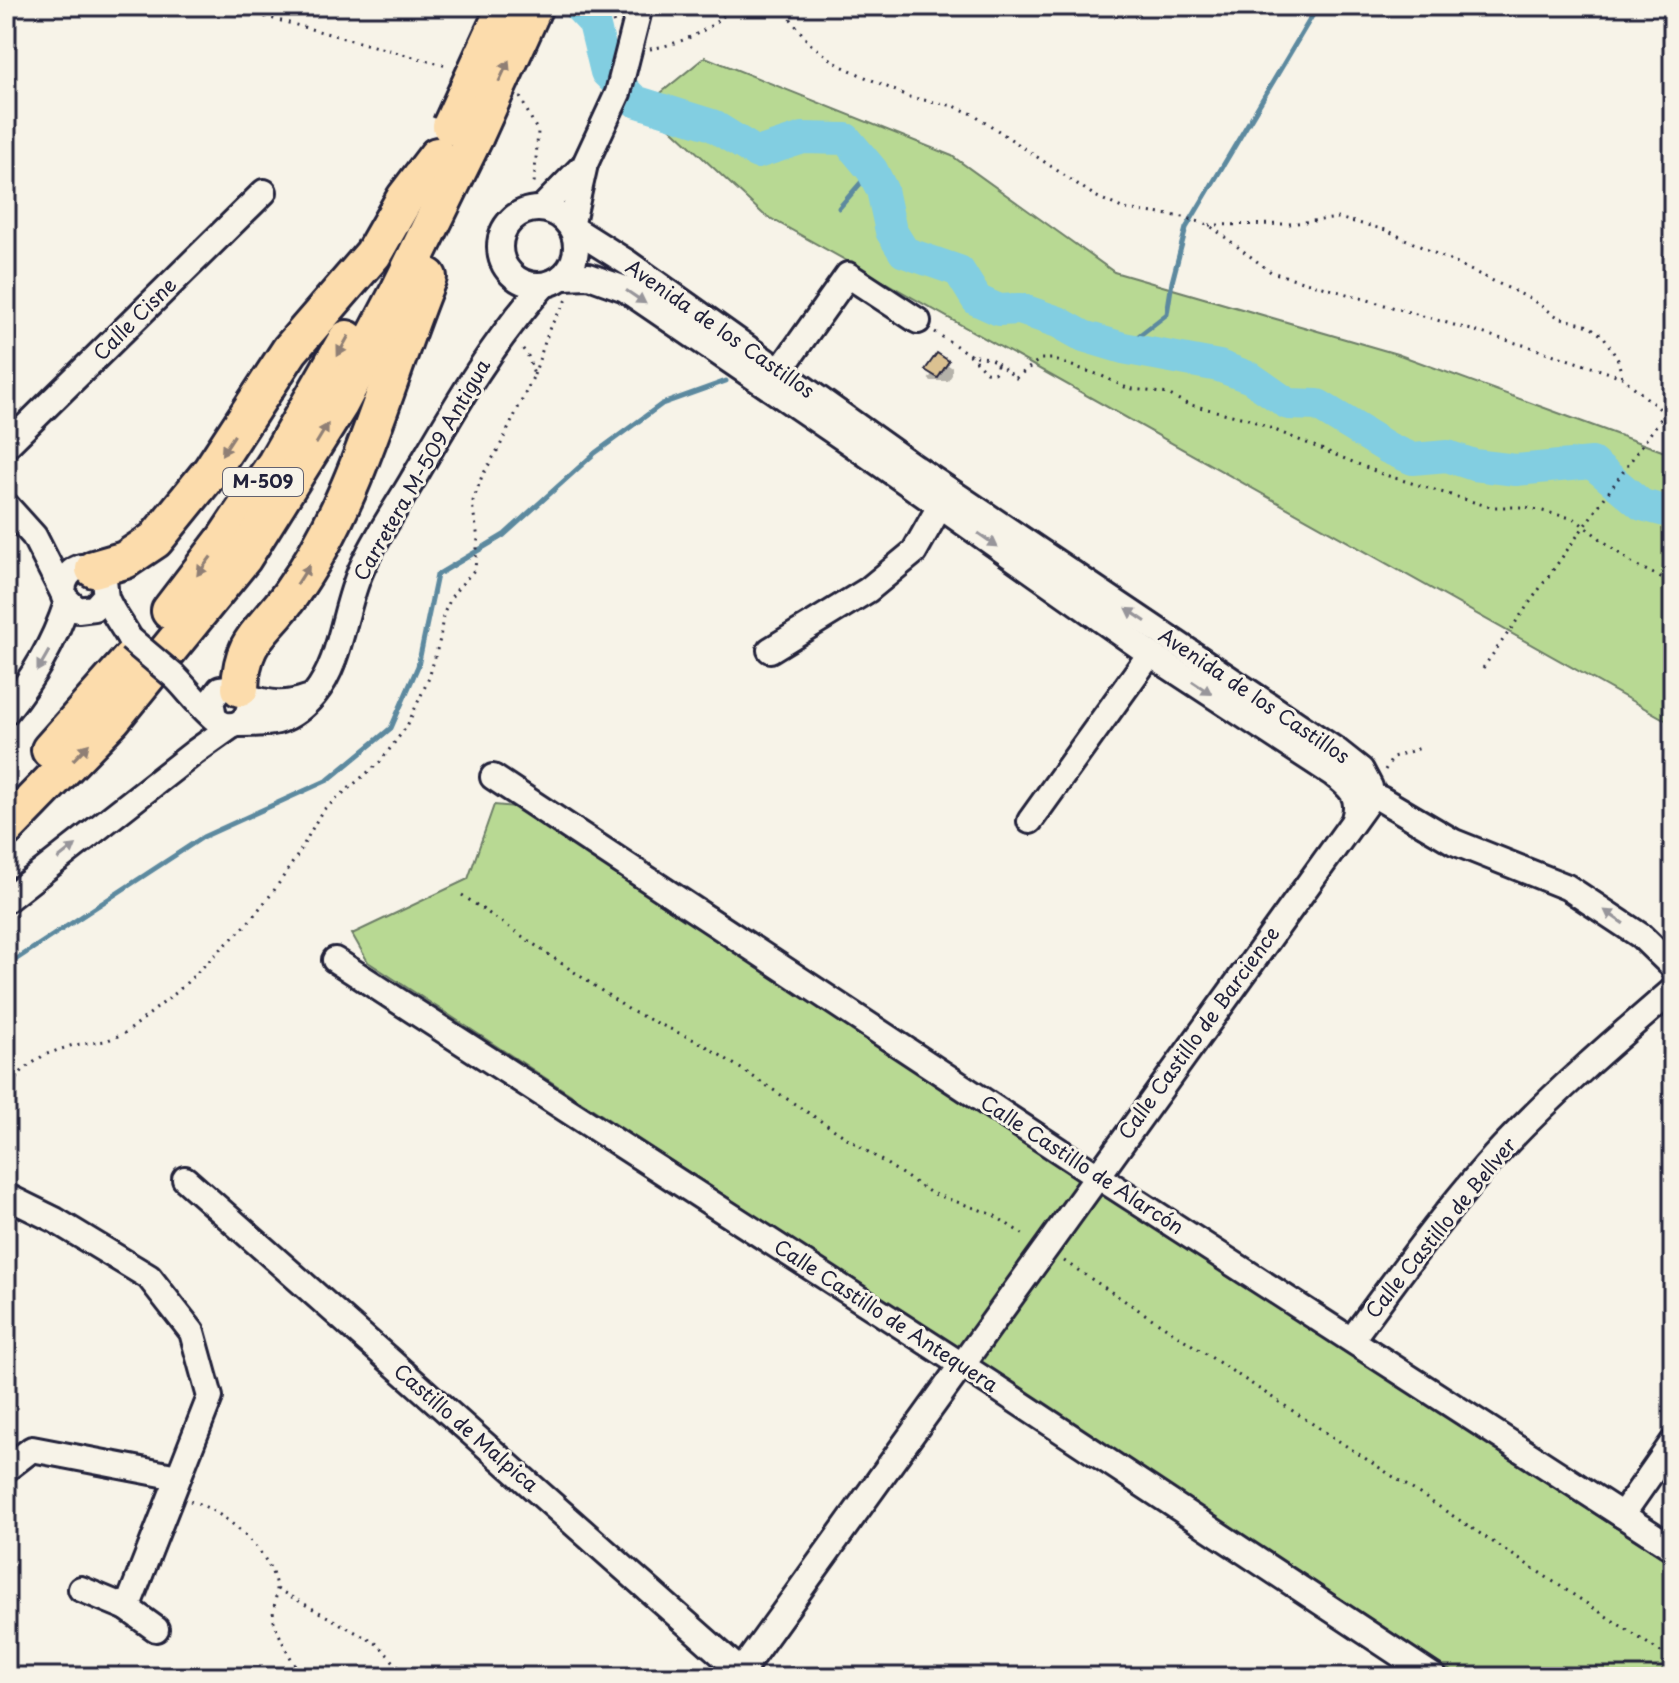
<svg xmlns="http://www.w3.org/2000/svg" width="1679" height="1683" font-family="'Playpen Sans',sans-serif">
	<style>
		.green { fill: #b8d993; stroke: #6d7e67; stroke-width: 2 }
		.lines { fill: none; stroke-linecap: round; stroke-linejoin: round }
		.stream { stroke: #5c899f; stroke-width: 5 }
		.river { stroke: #82cee1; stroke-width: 32 }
		.building { fill: #dbc191; stroke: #22223b; stroke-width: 2; filter: url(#shadow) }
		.minor-casing { stroke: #22223b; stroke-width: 30 }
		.highway-casing { stroke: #22223b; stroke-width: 42 }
		.path { stroke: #22223b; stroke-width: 3; stroke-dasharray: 2 6; stroke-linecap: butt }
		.minor { stroke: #f7f3e8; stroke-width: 24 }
		.highway { stroke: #fcdcac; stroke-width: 36 }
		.minor-bridge-casing { stroke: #22223b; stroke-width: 30; stroke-linecap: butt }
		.highway-bridge-casing { stroke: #22223b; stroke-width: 42; stroke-linecap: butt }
		.path-bridge { stroke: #22223b; stroke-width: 3; stroke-dasharray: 2 6; stroke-linecap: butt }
		.minor-bridge { stroke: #f7f3e8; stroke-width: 24 }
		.highway-bridge { stroke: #fcdcac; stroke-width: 36 }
		.oneway { fill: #8f7f74 }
		.oneway2 { fill: #97959a }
		.labels { text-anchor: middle; stroke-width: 6; stroke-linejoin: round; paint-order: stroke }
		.shield { fill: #f7f3e8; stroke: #62616f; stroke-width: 2 }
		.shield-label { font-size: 18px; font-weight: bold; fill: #22223b }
		.street-label { font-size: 20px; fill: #22223b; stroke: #f7f3e8 }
	</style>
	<defs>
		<filter id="shadow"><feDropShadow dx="5" dy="9" stdDeviation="0" flood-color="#0004"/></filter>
	</defs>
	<rect width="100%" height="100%" fill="#f7f3e8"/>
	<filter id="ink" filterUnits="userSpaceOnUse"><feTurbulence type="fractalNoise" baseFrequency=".0125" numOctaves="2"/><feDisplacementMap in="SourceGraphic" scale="16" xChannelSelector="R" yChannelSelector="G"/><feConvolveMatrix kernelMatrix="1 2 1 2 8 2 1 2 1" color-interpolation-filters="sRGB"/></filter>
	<g filter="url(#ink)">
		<g class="green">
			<polygon points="705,57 952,156 1114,272 1397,354 1673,455 1673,724 763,214 646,105"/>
			<polygon points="494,805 516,807 1673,1565 1673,1677 1460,1677 368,962 352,934 468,879"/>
		</g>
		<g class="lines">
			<g class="stream">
				<polyline points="839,208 872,170"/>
				<polyline points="1123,348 1167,314 1172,282 1186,228 1318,6"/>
				<polyline points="6,966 203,837 328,780 391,728 418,666 437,575 504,535 595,453 662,404 726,381"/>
			</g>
			<polyline class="river" points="578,6 594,23 606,72 635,101 712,125 757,153 803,138 846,139 872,170 882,190 891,231 904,252 959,271 977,300 999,310 1020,309 1058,322 1083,336 1123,348 1219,366 1251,378 1288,404 1318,405 1388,448 1413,459 1447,456 1474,465 1516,470 1592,463 1642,505 1673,513"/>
		</g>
		<polygon class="building" points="937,353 949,361 938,378 925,370"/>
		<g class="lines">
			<defs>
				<g id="minor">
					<polyline points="542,208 585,164"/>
					<circle cx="538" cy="247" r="38"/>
					<polyline points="571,227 628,263 913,466 1337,751 1361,770 1370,787 1366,804 737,1677"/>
					<polyline points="571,227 585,164"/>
					<path d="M563,277L589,276L625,289L852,444L1150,654L1333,774C1350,787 1361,796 1354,819"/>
					<polyline points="779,372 848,275 918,321"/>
					<polyline points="6,446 264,192"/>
					<polyline points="6,505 34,536 62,591"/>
					<path d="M105,596L94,608L78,610L64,597C59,577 79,557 98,572C108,580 103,591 107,600C113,614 123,626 130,639"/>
					<polyline points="770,650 868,590 914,552 940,506"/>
					<path d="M175,677C189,691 203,711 219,722C241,737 266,700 235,687L220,689L211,701L214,717"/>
					<path d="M248,697C271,704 285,706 307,698"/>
					<path d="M6,712C33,678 53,645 67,603"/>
					<path d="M239,724C274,724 290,723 314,695C342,661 343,610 361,570C374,540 395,510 412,481C453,411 489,346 544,285"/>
					<polyline points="493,777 1096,1175 1673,1548"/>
					<polyline points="1356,799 1370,795 1381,799 1454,842 1567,887 1641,936 1673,967"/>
					<polyline points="1030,821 1150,654"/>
					<polyline points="6,900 195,752 233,725"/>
					<polyline points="335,960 988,1382 1434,1677"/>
					<polyline points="185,1179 747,1677"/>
					<polyline points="6,1196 55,1220 149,1277 192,1332 210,1397 127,1608 156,1629"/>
					<path d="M1352,1339C1399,1275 1449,1205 1503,1147C1556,1091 1615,1040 1673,990"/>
					<polyline points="6,1469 32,1449 178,1477"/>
					<polyline points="1622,1515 1673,1442"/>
					<polyline points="81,1589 127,1608"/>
				</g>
				<g id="highway">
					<polyline points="94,569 125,560 155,540 211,471 290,350 373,254 405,198 437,156"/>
					<polyline points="170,611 225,539 276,463 347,339"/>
					<path d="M240,688C242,637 263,633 290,595C358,500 384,384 428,277"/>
					<polyline points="50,750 130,660"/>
					<polyline points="6,828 113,718 243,558 339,405 399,291 475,136"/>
				</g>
			</defs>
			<use href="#minor" class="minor-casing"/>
			<use href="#highway" class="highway-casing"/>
			<g class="path">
				<polyline points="226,6 447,66"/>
				<polyline points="608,6 614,24"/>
				<polyline points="781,6 809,43 839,65 909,97 954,106 975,115 1095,196 1124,209 1184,217 1209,225 1271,272 1530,347 1622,377 1673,420"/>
				<path d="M650,49C680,44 713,30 733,6"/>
				<polyline points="520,97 538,132 534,184"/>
				<polyline points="507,224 521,204"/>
				<polyline points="1209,225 1289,224 1338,218 1386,230 1529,298 1558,317 1589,326 1604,337 1618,360 1622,377"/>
				<polyline points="935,332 970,355 989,358 997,363 997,370 994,373 986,372 970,355"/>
				<polyline points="997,363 1016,378 1040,359 1052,359 1102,376 1127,388 1168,394 1187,404 1248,419 1382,474 1490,507 1526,507 1575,519 1633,564 1673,583"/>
				<polyline points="534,375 550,327 568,298"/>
				<polyline points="1665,413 1673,401"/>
				<polyline points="1385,770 1393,757 1424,747"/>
				<polyline points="462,895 631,1011 703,1044 931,1193 992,1214 1027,1237"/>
				<polyline points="6,1091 23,1070 44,1055 73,1045 106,1041 127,1032 177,992 246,925 273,892 299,853 322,811 380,762 407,726 429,678 440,639 443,615 453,594 475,569 478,538 472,504 482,476 500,446 534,375 528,356 520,345"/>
				<polyline points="1064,1261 1673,1660"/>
				<path d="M190,1501C223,1509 276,1555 276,1591C277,1601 271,1611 274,1621C281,1641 291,1659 302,1677"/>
				<polyline points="277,1589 379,1645 407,1677"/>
			</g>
			<use href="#minor" class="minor"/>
			<use href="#highway" class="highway"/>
			<defs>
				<g id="minor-bridge">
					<polyline points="585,164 618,93 640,6"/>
					<polyline points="130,639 175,677"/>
				</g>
				<g id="highway-bridge">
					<polyline points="451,126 506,6"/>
					<polyline points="475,136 534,6"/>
				</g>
			</defs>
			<use href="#minor-bridge" class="minor-bridge-casing"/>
			<use href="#highway-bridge" class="highway-bridge-casing"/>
			<polyline class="path-bridge" points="1483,668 1665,413"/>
			<use href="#minor-bridge" class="minor-bridge"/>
			<use href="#highway-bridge" class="highway-bridge"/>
		</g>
		<defs><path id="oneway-solid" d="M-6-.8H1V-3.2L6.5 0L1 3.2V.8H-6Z" transform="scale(2)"/></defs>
		<g class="oneway">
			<use href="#oneway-solid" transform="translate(504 71) rotate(-65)"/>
			<use href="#oneway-solid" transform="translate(343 346) rotate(119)"/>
			<use href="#oneway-solid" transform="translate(322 434) rotate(-59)"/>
			<use href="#oneway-solid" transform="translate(228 445) rotate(123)"/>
			<use href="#oneway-solid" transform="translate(204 566) rotate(127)"/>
			<use href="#oneway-solid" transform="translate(303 575) rotate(-58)"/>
			<use href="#oneway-solid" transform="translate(81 752) rotate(-46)"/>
		</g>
		<g class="oneway2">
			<use href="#oneway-solid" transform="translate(636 297) rotate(34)"/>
			<use href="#oneway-solid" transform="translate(988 540) rotate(35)"/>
			<use href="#oneway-solid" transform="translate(1136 615) rotate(-146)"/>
			<use href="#oneway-solid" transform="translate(43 661) rotate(120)"/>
			<use href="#oneway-solid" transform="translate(1202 688) rotate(33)"/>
			<use href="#oneway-solid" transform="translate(67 852) rotate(-38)"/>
			<use href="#oneway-solid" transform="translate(1614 917) rotate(-145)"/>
		</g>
	</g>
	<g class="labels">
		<rect class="shield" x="223" y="468" width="80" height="28" rx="6"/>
		<g class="shield-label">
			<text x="263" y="488">M-509</text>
		</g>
		<g class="street-label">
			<text transform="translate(135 319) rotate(-45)" y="7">Calle Cisne</text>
			<text transform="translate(720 329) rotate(35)" y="7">Avenida de los Castillos</text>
			<text transform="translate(422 470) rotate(-60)" y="7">Carretera M-509 Antigua</text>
			<text transform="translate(1254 696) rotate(34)" y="7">Avenida de los Castillos</text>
			<text transform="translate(1199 1033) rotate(-54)" y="7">Calle Castillo de Barcience</text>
			<text transform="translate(1082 1165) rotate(33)" y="7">Calle Castillo de Alarcón</text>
			<text transform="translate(1441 1228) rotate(-51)" y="7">Calle Castillo de Bellver</text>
			<text transform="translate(886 1316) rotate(33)" y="7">Calle Castillo de Antequera</text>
			<text transform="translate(466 1428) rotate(41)" y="7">Castillo de Malpica</text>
		</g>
	</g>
	<rect width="1679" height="1683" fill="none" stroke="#f7f3e8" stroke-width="32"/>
	<rect x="16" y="16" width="1647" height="1651" fill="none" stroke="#22223b" stroke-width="3" filter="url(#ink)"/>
</svg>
